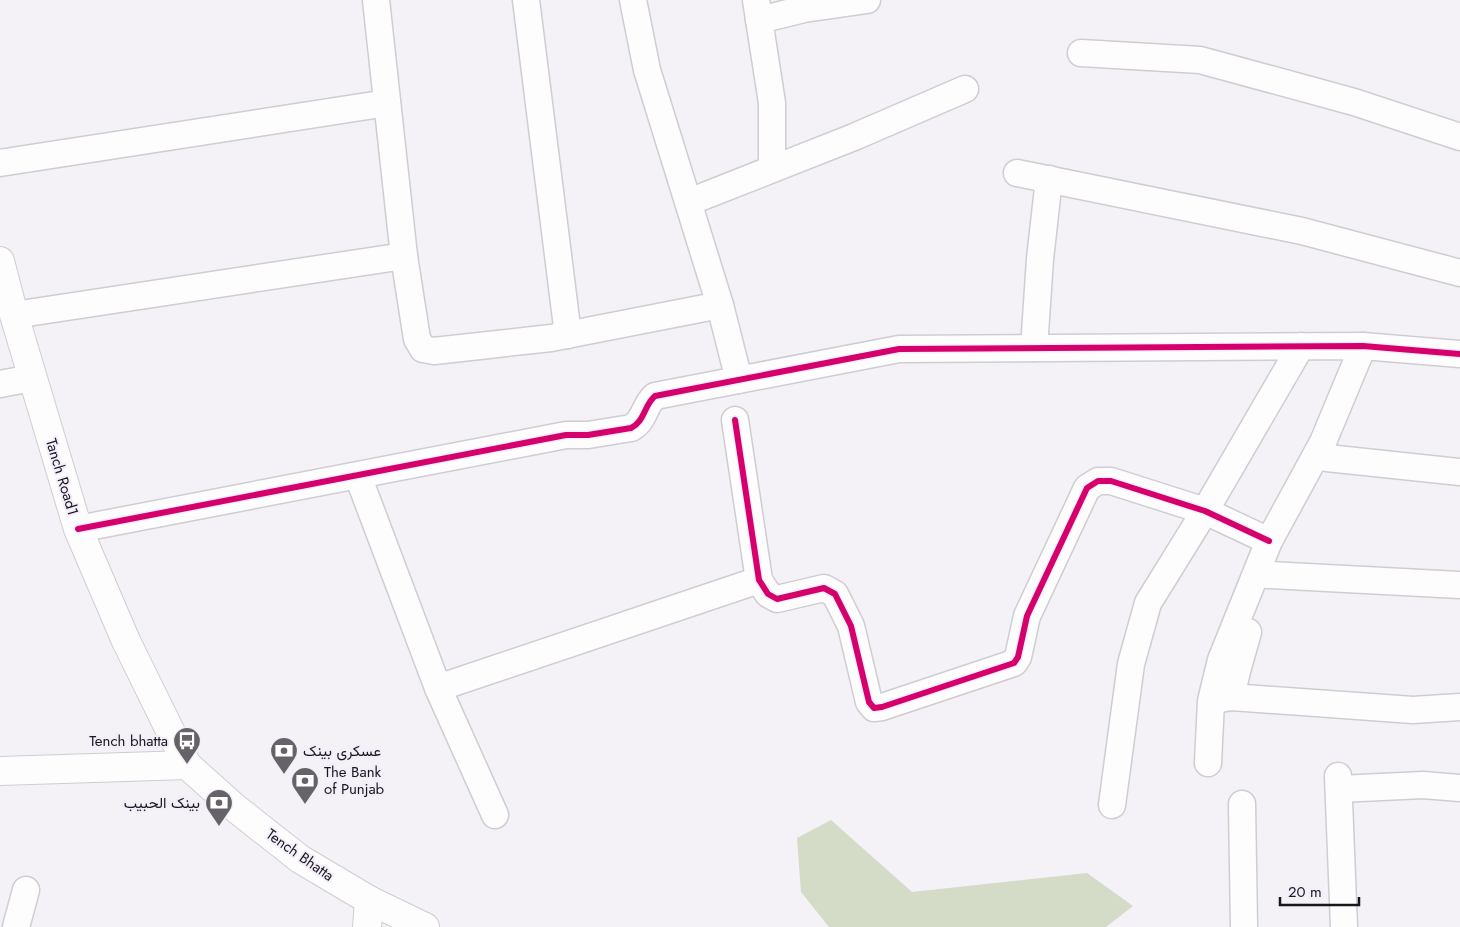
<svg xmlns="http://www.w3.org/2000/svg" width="1460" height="927" font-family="Jost,Vazirmatn,sans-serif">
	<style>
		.green { fill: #d4dbc7 }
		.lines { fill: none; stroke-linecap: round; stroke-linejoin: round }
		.minor-casing { stroke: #cfcdd2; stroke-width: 29 }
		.tertiary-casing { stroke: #cfcdd2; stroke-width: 30 }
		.secondary-casing { stroke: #cfcdd2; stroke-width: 30 }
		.minor { stroke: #fdfdfe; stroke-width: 26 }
		.tertiary { stroke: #fdfdfe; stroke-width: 28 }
		.secondary { stroke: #fdfdfe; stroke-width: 28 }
		.cycleway-casing { stroke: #f3eefa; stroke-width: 9 }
		.cycleway { stroke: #d6006c; stroke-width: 6 }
		.labels { text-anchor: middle; stroke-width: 4; stroke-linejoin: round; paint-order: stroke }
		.street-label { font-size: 15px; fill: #18171b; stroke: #f3eefa }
		.poi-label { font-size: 15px; fill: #18171b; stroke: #f3eefa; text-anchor: end }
	</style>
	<rect width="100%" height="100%" fill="#f4f1f7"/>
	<polygon class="green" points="831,820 912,892 1087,873 1133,906 1106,927 829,927 801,892 797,838"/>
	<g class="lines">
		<defs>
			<g id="minor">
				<polyline points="376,0 404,256 417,339 423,349 434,351 551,338 720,305"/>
				<polyline points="526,0 568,335"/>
				<polyline points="633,0 647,70 720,305 739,380"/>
				<polyline points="756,0 772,103 772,169"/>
				<polyline points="759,20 804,9 867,0"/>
				<polyline points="1081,53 1200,60 1354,102 1460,137"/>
				<polyline points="0,163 387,103"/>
				<polyline points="1017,173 1302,231 1460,273"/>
				<polyline points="689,202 854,137 965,89"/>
				<polyline points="14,315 404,256"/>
				<polyline points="1034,348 1040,259 1049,179"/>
				<polyline points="0,384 32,378"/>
				<polyline points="735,420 759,580 768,594 777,599 824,588 835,594 851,626 869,702 874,708 882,707 1014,663 1018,657 1027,616 1087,488 1098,481 1111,481 1205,511 1269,541"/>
				<polyline points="1327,458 1460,472"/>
				<polyline points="358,476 438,688 495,815"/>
				<path d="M78,529L566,435H588L631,428C645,421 644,405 655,396L899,349L1363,346L1460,354"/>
				<polyline points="1268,575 1460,585"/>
				<polyline points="438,688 759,580"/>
				<polyline points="1231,697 1237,671 1248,632"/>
				<polyline points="1214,700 1231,697 1413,710 1460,707"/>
				<polyline points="1208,763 1211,701 1221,660 1269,541 1323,442 1363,346"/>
				<polyline points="1338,776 1344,927"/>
				<polyline points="1339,789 1423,785 1460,788"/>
				<polyline points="1242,804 1244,927"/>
				<polyline points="1112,805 1131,664 1148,603 1205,511 1301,346"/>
				<polyline points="16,927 26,890"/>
			</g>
			<g id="tertiary">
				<polyline points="0,261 14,315 78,529 126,641 187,765"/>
				<polyline points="367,927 369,900"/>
			</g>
			<polyline id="secondary" points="0,771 187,765 234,807 300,859 369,900 425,927"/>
		</defs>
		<use href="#minor" class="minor-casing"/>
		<use href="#tertiary" class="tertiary-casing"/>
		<use href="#secondary" class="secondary-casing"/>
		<use href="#minor" class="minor"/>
		<use href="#tertiary" class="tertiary"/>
		<use href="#secondary" class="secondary"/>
		<defs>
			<g id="cycleway">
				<polyline points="735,420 759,580 768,594 777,599 824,588 835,594 851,626 869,702 874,708 882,707 1014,663 1018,657 1027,616 1087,488 1098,481 1111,481 1205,511 1269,541"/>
				<path d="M78,529L566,435H588L631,428C645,421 644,405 655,396L899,349L1363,346L1460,354"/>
			</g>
		</defs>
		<use href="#cycleway" class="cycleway-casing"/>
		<use href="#cycleway" class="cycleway"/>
	</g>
	<defs>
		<symbol id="bus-pin" viewBox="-11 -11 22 30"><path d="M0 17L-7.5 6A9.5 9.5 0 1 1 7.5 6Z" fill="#656368" stroke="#f3eefa"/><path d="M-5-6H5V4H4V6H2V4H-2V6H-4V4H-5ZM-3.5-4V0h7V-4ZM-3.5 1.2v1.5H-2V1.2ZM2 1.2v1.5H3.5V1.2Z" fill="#fff"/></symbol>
		<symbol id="bank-pin" viewBox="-11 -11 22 30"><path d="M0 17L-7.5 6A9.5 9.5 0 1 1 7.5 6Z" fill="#656368" stroke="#f3eefa"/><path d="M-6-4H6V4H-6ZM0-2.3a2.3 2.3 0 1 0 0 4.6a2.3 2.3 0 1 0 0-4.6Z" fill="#fff"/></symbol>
	</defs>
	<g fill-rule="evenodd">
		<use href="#bus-pin" x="171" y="725" width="32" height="43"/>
		<use href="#bank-pin" x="268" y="735" width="32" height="43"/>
		<use href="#bank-pin" x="289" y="765" width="32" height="43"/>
		<use href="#bank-pin" x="203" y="787" width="32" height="43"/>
	</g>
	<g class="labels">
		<g class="street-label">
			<text transform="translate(62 477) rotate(73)" y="5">Tanch Road1</text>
			<text transform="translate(300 855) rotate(35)" y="5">Tench Bhatta</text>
		</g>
		<g class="poi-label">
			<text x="168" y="746">Tench bhatta</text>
			<text x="303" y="756" text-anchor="start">عسکری بینک</text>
			<text x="324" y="777" text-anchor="start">The Bank<tspan x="324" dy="17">of Punjab</tspan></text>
			<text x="200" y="808">بينک الحبيب</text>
		</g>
	</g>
	<path d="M1280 897v8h79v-8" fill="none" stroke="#18171b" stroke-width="2.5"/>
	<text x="1288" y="897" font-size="15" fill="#18171b" stroke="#f3eefa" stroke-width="4" paint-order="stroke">20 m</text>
</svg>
